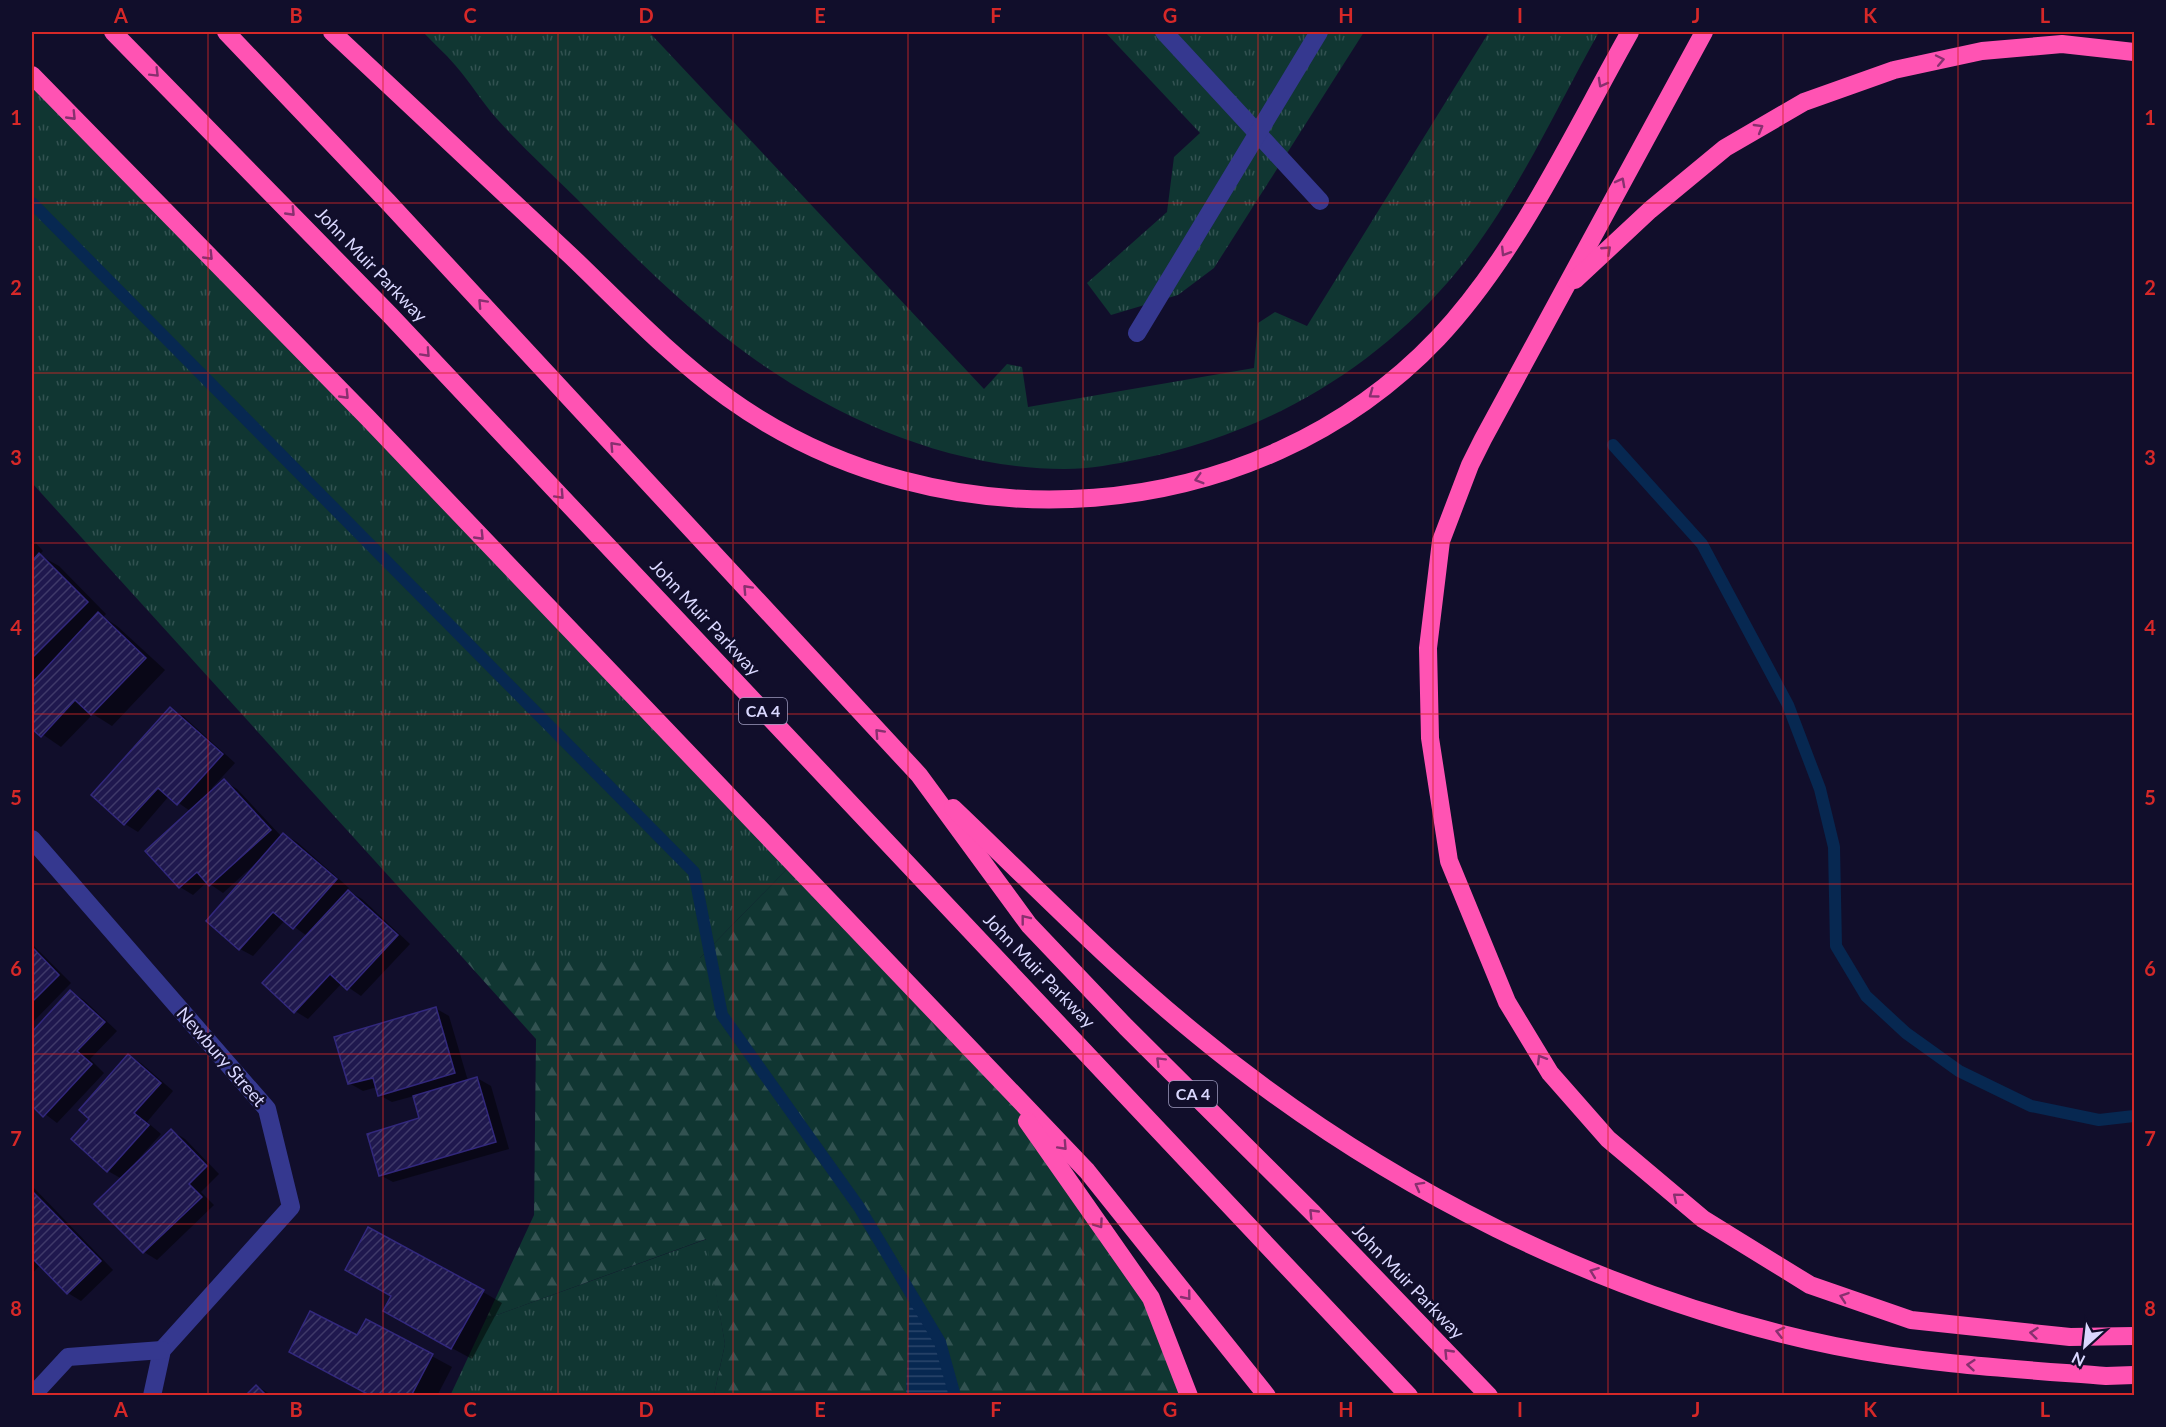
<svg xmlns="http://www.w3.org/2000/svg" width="2166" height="1427" font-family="Lato,sans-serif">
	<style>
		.grass { fill: url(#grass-tufts) }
		.forest { fill: url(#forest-firs) }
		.water { fill: url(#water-rules) }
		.shadow { fill: #0007 }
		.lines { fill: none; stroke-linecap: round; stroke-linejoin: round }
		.stream { stroke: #072851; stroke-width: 12 }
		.building { fill: url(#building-hatch); stroke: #32287c; stroke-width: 1.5 }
		.minor { stroke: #35388f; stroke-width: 18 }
		.highway { stroke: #ff53b3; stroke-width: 18 }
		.oneway { stroke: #88306f }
		.grid { fill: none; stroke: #d62828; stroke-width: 1.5; stroke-opacity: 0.55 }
		.labels { text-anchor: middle; stroke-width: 5; stroke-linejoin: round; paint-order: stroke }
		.shield { fill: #110e2b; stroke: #9e9bbf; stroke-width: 1.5 }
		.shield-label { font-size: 16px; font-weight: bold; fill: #dad8ff }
		.street-label { font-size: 18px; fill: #dad8ff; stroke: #110e2b }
		.neatline { fill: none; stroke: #d62828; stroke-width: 2 }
		.grid-label { font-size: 20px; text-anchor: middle; font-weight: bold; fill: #d62828 }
	</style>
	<defs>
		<pattern id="grass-tufts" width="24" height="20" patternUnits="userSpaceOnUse" patternTransform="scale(1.5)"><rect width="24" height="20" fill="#103632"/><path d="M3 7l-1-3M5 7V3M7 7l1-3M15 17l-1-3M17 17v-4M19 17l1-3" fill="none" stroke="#325251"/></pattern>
		<pattern id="forest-firs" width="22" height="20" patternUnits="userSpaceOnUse" patternTransform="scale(1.5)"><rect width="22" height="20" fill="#103632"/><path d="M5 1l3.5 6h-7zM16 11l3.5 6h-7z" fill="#325251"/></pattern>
		<pattern id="water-rules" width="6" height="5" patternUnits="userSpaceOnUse" patternTransform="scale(1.5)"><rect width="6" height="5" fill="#072851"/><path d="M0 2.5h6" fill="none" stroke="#2b466b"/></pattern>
		<pattern id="building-hatch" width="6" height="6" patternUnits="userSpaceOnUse" patternTransform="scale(1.5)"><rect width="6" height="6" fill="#1f184e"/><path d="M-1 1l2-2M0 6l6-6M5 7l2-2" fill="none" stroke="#3f3969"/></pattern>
	</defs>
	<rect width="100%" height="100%" fill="#110e2b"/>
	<g class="grass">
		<path d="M423,32H649L984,389L1007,364L1022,367L1028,407L1254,368L1258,323L1275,312L1307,326L1489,32H1599C1553,114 1510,211 1448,282C1368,374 1260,435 1140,459C1116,464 1090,469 1064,469C950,468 841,421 750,356C688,311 632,255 579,201C552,174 523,148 497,119C482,102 470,82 455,65C445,53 433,43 423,32Z"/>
		<polygon points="1105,32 1364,32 1214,268 1178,295 1111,315 1087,283 1167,212 1174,157 1200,133"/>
		<polygon points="32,75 793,863 700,958 463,958 32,483"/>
		<polygon points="707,1239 725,1344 714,1395 450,1396 486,1319"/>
	</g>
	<polygon class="forest" points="793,863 994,1073 1151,1298 1189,1395 714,1395 725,1344 706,1239 486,1319 534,1215 536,1039 463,958 700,958"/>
	<polygon class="water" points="910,1291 940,1342 955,1395 906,1395"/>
	<g class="shadow">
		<polygon points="32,539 43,551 39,555 59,566 106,614 103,617 117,626 165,670 112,726 93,714 61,747 32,727 32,685 34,682 32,680"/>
		<polygon points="170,709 183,716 235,763 212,788 214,790 224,781 237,789 282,837 284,835 297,842 349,888 347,890 362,899 410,944 361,996 342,983 308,1019 295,1011 307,936 285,920 253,956 240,949 257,865 256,863 223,893 207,882 193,895 180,887 190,811 169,796 138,832 125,824 93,795"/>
		<polygon points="32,944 71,983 32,1023"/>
		<polygon points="71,992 84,1000 117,1031 90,1059 104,1073 57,1123 32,1104 32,1034"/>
		<polygon points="435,1008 449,1016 468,1081 477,1078 491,1086 509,1149 393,1182 380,1175 421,1119 414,1096 392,1102 379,1095 377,1087 363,1091 349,1083"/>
		<polygon points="128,1056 141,1063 173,1091 147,1122 161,1134 135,1163 137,1164 172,1131 185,1139 219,1174 201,1192 214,1205 157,1260 144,1252 97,1204 122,1179 108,1171 73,1139 91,1119"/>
		<polygon points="32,1186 113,1270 81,1301 68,1293 40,1265 32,1274"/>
		<polygon points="483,1292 502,1303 472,1359 404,1322"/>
		<polygon points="367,1321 452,1367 437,1396 372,1396 358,1337"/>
		<polygon points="257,1386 270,1394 271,1396 247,1396"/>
	</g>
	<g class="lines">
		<g class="stream">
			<polyline points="32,203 694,872 722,1015 859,1207 940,1342 955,1396"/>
			<polyline points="1613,445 1702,544 1788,705 1820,789 1834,847 1836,946 1866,996 1906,1033 1959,1071 2031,1106 2099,1120 2134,1116"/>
		</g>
	</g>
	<g class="building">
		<polygon points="39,553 88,602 32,658 32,561"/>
		<polygon points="98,612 146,658 91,715 75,700 41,737 32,729 32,683"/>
		<polygon points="170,707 223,754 177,805 158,788 124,825 91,795"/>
		<polygon points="224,779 271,830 209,886 197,872 179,888 145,851"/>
		<polygon points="283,833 337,879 293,929 273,912 239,950 206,921"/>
		<polygon points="348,890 398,935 347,990 330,974 294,1013 262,983"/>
		<polygon points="32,947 59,975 32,1002"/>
		<polygon points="70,990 105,1022 77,1051 92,1064 43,1117 32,1106 32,1032"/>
		<polygon points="436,1007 455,1073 378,1096 373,1078 348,1084 334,1037"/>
		<polygon points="128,1054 161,1083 134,1113 149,1125 107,1172 71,1139 89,1119 79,1110"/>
		<polygon points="477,1077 496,1142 379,1176 367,1134 419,1118 413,1096"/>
		<polygon points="171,1129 207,1166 189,1184 202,1197 143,1253 94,1204"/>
		<polygon points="32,1191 101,1261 67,1294 32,1258"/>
		<polygon points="368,1227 484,1290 451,1349 383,1311 391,1296 345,1270"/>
		<polygon points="310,1311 357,1335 366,1319 433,1354 411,1396 371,1396 289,1352"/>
		<polygon points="256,1385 267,1396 245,1396"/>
	</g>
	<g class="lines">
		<g class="minor">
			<polyline points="1164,32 1320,201"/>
			<polyline points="1137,333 1319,32"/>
			<polyline points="32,839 267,1109 291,1207 162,1350 152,1396"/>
			<polyline points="32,1396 68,1357 162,1350"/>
		</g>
		<g class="highway">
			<polyline points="113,32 390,315 1409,1396"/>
			<polyline points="226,32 388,202 919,775 1029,925 1126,1027 1312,1212 1489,1396"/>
			<path d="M332,32C412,107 492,182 572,257C622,305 671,357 728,398C941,551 1255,531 1438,338C1518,253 1573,133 1630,32"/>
			<polyline points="1704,32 1483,439 1470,465 1441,541 1428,648 1430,738 1449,861 1507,1002 1550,1073 1608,1139 1703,1219 1810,1285 1911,1320 2070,1337 2134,1336"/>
			<polyline points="32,75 367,417 1087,1171 1267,1396"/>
			<polyline points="1575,280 1650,210 1725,148 1804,102 1894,70 1982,51 2062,44 2134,52"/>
			<path d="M953,808C1033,884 1110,964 1196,1034C1379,1185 1602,1298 1835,1346C1924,1364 2015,1369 2106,1376L2134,1375"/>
			<polyline points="1027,1121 1151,1298 1189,1396"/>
		</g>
	</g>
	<defs><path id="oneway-chevron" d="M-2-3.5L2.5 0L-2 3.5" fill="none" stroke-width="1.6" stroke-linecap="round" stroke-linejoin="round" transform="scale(1.5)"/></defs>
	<g class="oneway">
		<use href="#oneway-chevron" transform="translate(1940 60) rotate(-12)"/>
		<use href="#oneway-chevron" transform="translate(155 73) rotate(45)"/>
		<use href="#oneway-chevron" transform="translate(1602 83) rotate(119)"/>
		<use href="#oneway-chevron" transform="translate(72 116) rotate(46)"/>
		<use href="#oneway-chevron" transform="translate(1759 128) rotate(-30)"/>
		<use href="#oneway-chevron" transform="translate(1621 182) rotate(-62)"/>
		<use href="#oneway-chevron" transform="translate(291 212) rotate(46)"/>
		<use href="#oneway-chevron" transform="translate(1607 250) rotate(-43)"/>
		<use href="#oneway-chevron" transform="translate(1505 252) rotate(122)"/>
		<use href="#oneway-chevron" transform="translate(209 256) rotate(46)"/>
		<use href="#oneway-chevron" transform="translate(482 303) rotate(-133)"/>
		<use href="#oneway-chevron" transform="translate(426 353) rotate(47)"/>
		<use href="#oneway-chevron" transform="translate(1373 394) rotate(144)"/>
		<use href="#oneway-chevron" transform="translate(345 395) rotate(46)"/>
		<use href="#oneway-chevron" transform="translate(614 446) rotate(-133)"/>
		<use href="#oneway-chevron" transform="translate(1199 479) rotate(164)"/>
		<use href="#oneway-chevron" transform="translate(560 495) rotate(47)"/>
		<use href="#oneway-chevron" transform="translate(480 536) rotate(46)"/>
		<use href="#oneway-chevron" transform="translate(747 589) rotate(-133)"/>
		<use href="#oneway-chevron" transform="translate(879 733) rotate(-133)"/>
		<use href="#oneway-chevron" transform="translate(1025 919) rotate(-128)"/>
		<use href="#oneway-chevron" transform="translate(1541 1059) rotate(-121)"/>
		<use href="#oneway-chevron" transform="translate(1160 1061) rotate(-135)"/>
		<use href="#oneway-chevron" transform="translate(1063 1146) rotate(47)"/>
		<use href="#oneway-chevron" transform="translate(1419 1186) rotate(-151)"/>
		<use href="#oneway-chevron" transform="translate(1677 1197) rotate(-140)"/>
		<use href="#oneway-chevron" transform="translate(1313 1213) rotate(-134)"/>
		<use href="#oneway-chevron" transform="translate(1099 1224) rotate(55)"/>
		<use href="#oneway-chevron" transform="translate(1594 1272) rotate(-159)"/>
		<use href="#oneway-chevron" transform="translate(1187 1296) rotate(51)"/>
		<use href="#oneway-chevron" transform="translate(1844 1297) rotate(-161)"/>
		<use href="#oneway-chevron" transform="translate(1780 1332) rotate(-166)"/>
		<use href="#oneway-chevron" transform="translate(2034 1333) rotate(-174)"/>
		<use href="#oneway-chevron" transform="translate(1448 1353) rotate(-134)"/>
		<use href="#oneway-chevron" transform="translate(1971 1365) rotate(-175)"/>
	</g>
	<path class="grid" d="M208,32V1396M383,32V1396M558,32V1396M733,32V1396M908,32V1396M1083,32V1396M1258,32V1396M1433,32V1396M1608,32V1396M1783,32V1396M1958,32V1396M32,203H2134M32,373H2134M32,543H2134M32,714H2134M32,884H2134M32,1054H2134M32,1224H2134"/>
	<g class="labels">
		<g class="shield">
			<rect x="739" y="698" width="48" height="26" rx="4.5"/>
			<rect x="1169" y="1081" width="48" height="26" rx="4.5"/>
		</g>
		<g class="shield-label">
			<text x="763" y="717">CA 4</text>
			<text x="1193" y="1100">CA 4</text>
		</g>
		<g class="street-label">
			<text transform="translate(371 265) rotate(46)" y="6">John Muir Parkway</text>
			<text transform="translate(705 618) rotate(47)" y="6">John Muir Parkway</text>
			<text transform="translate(1039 971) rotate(46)" y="6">John Muir Parkway</text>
			<text transform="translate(221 1057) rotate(49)" y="6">Newbury Street</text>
			<text transform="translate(1408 1282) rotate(46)" y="6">John Muir Parkway</text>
		</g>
	</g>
	<rect width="2166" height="1427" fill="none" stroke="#110e2b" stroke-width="66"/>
	<g transform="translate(2085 1346) rotate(207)" stroke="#110e2b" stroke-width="4.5" paint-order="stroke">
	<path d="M0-4.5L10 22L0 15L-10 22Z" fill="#dad8ff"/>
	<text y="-9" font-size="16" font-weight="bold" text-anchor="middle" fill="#dad8ff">N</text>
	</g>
	<rect x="33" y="33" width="2100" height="1361" class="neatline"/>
	<g class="grid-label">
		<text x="121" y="23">A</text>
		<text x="296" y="23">B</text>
		<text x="470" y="23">C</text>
		<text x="646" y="23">D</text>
		<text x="820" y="23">E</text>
		<text x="996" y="23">F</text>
		<text x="1170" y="23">G</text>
		<text x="1346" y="23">H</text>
		<text x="1520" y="23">I</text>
		<text x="1696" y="23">J</text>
		<text x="1870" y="23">K</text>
		<text x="2045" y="23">L</text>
		<text x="16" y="125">1</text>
		<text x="2150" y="125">1</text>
		<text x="16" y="295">2</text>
		<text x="2150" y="295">2</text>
		<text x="16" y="465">3</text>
		<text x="2150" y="465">3</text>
		<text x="16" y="635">4</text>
		<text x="2150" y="635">4</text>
		<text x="16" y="805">5</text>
		<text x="2150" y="805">5</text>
		<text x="16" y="976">6</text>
		<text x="2150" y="976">6</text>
		<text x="16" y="1146">7</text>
		<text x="2150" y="1146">7</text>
		<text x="16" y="1316">8</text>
		<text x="2150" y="1316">8</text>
		<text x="121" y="1417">A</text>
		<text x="296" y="1417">B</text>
		<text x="470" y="1417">C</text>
		<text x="646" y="1417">D</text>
		<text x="820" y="1417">E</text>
		<text x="996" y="1417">F</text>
		<text x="1170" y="1417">G</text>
		<text x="1346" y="1417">H</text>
		<text x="1520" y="1417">I</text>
		<text x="1696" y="1417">J</text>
		<text x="1870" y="1417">K</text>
		<text x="2045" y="1417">L</text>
	</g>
</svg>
